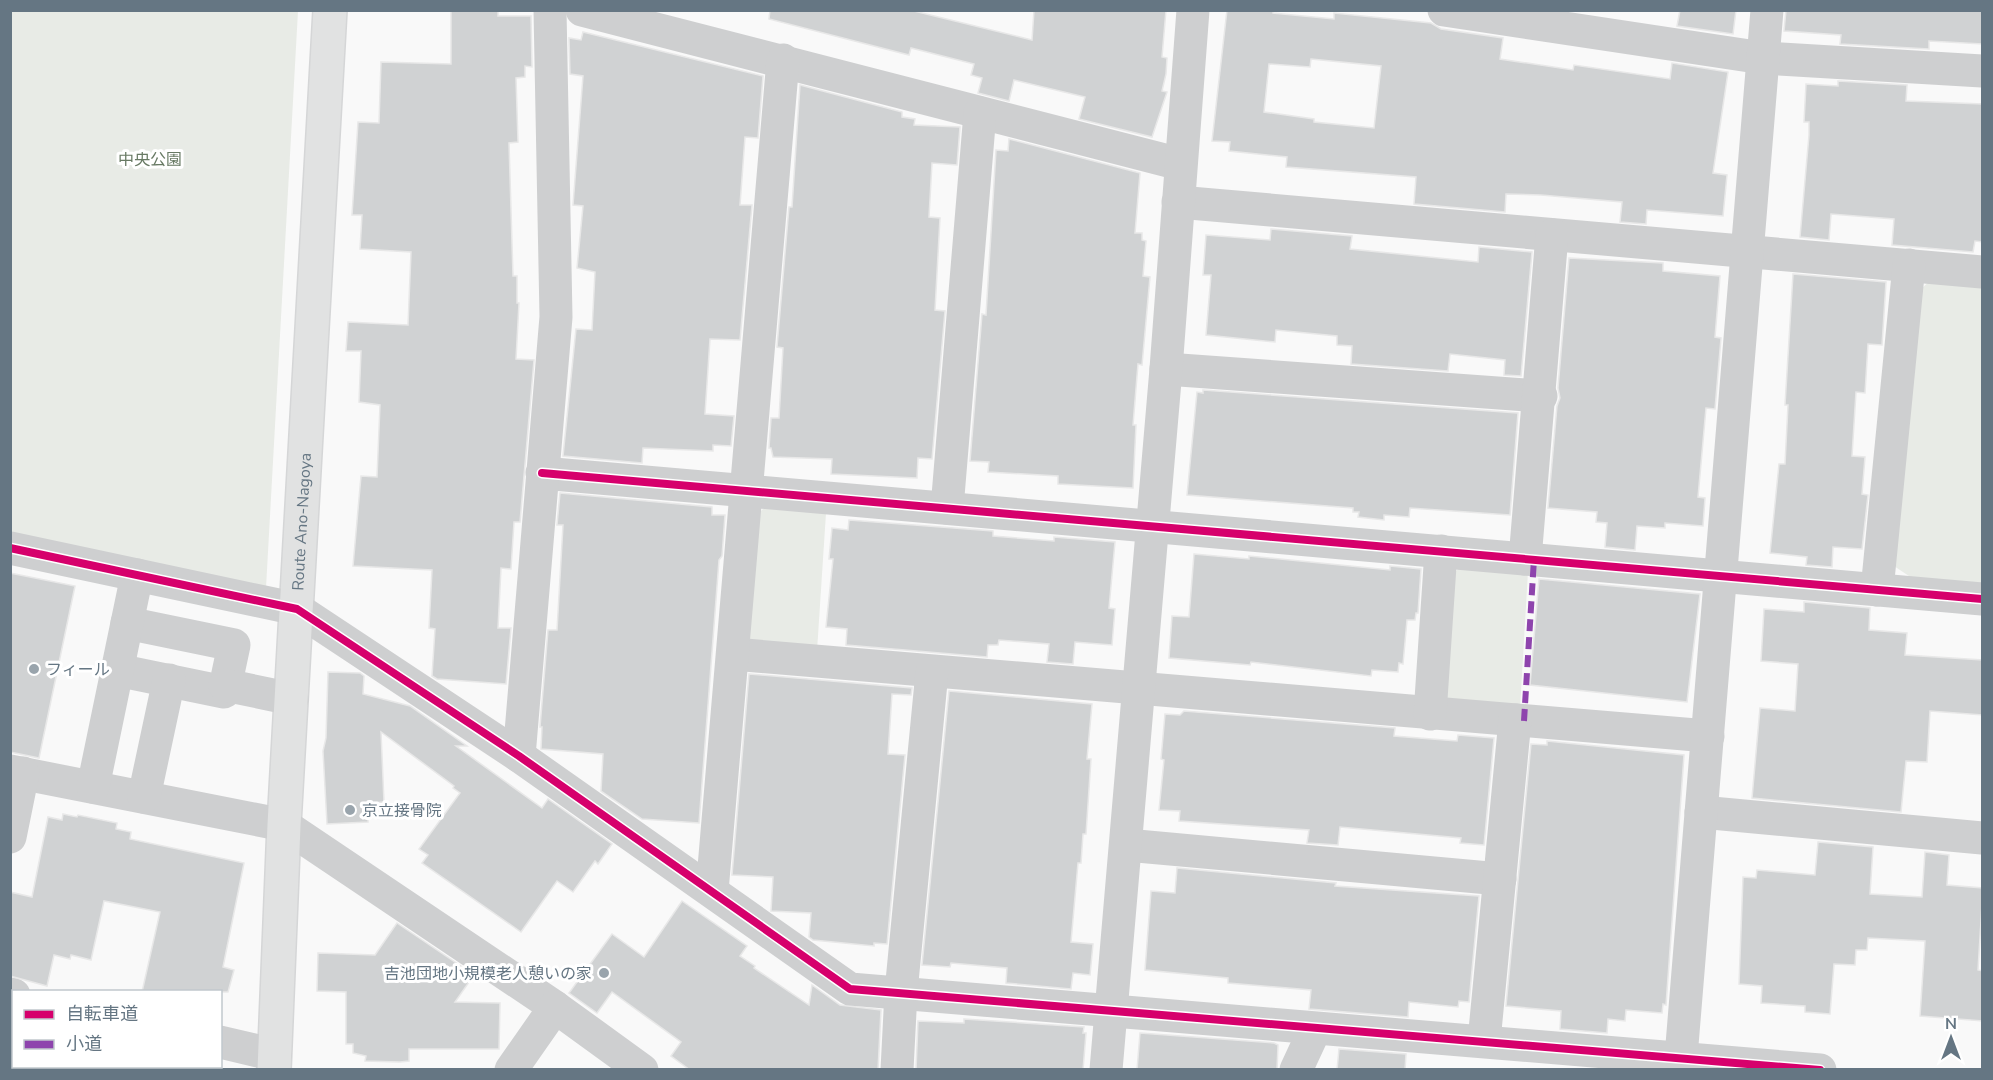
<svg xmlns="http://www.w3.org/2000/svg" width="1993" height="1080" font-family="'Nunito Sans','Noto Sans JP',sans-serif">
	<style>
		.green { fill: #e8ebe6 }
		.building { fill: #d0d2d3; stroke: #e8e8e8; stroke-width: 1.5; fill-rule: evenodd }
		.lines { fill: none; stroke-linecap: round; stroke-linejoin: round }
		.major-casing { stroke: #d5d6d7; stroke-width: 36 }
		.minor { stroke: #cecfd0; stroke-width: 33 }
		.major { stroke: #e1e2e2; stroke-width: 33 }
		.quiet { stroke: #8e44ad; stroke-width: 6; stroke-dasharray: 12 6; stroke-linecap: butt }
		.cycleway-casing { stroke: #fff; stroke-width: 11 }
		.cycleway { stroke: #d6006c; stroke-width: 8 }
		.poi-dot { fill: #99a4ac; stroke: #fff; stroke-width: 2 }
		.labels { text-anchor: middle; stroke-width: 6; stroke-linejoin: round; paint-order: stroke }
		.park-label { font-size: 16px; fill: #687a64; stroke: #fff }
		.street-label { font-size: 16px; fill: #657683; stroke: #fff }
		.poi-label { font-size: 16px; fill: #657683; stroke: #fff; text-anchor: start }
	</style>
	<rect width="100%" height="100%" fill="#f9f9f9"/>
	<g class="green">
		<polygon points="10,11 298,11 266,588 11,537"/>
		<polygon points="1931,280 1982,286 1982,584 1912,578 1894,566 1920,290"/>
		<polygon points="764,508 826,513 817,651 756,645 743,637 755,517"/>
		<polygon points="1461,567 1528,571 1520,709 1449,703 1442,693 1448,577"/>
	</g>
	<g class="building">
		<polygon points="451,10 498,10 498,16 531,16 532,67 525,66 525,77 516,78 518,142 509,143 513,276 517,276 517,303 519,303 516,359 534,360 520,522 514,522 511,569 501,568 498,628 511,628 506,684 437,679 432,676 435,629 429,628 432,570 353,566 361,476 377,477 380,405 359,402 361,351 346,351 348,322 408,325 411,252 360,249 362,215 352,215 358,122 379,123 381,62 451,64"/>
		<polygon points="770,10 910,10 1032,40 1034,10 1166,10 1162,57 1167,58 1166,74 1162,91 1167,92 1152,137 1079,119 1085,97 1014,80 1009,101 978,93 982,78 971,75 974,64 911,48 909,55 769,19"/>
		<path d="M1227,10H1273V13L1334,19V13L1431,23L1441,29L1503,38L1500,59L1573,70L1574,65L1670,79L1672,63L1728,72L1713,173L1727,175L1723,216L1647,210L1646,224L1620,222L1622,202L1541,195L1506,194L1505,212L1414,204L1416,177L1286,167L1287,157L1229,151L1230,142L1212,141ZM1311,59L1381,66L1374,128L1314,122V119L1264,112L1269,64L1310,67Z"/>
		<polygon points="1680,10 1736,10 1733,34 1677,26"/>
		<polygon points="1786,10 1983,10 1983,44 1929,41 1929,49 1840,44 1841,35 1784,31"/>
		<polygon points="583,32 763,76 758,138 745,137 740,205 752,205 740,340 710,339 705,414 734,416 731,446 713,445 713,451 643,448 642,463 563,456 576,329 592,330 595,272 577,268 583,206 573,205 583,76 570,74 569,38 581,40"/>
		<polygon points="1838,81 1907,85 1906,101 1983,104 1983,242 1975,241 1973,252 1892,245 1894,219 1831,214 1829,240 1800,237 1809,135 1809,122 1804,122 1806,84 1838,86"/>
		<polygon points="800,85 902,112 902,117 915,119 914,125 960,127 957,165 932,163 929,217 940,218 935,310 945,311 932,459 918,458 917,478 831,474 832,459 773,457 771,448 769,448 771,418 779,418 783,348 777,347 789,207 792,207"/>
		<polygon points="1009,139 1140,173 1135,233 1142,233 1142,240 1146,241 1143,276 1150,277 1142,365 1138,364 1133,425 1136,425 1133,488 1058,484 1058,476 988,472 989,462 970,461 982,314 986,315 996,150 1008,151"/>
		<polygon points="1271,229 1352,236 1350,249 1478,262 1479,247 1532,252 1521,376 1504,375 1505,360 1450,354 1448,371 1351,364 1352,346 1337,345 1337,336 1276,330 1275,342 1206,335 1211,275 1203,275 1206,235 1270,240"/>
		<polygon points="1569,258 1663,263 1663,271 1720,276 1715,337 1721,338 1715,409 1706,408 1698,497 1705,498 1703,526 1665,523 1665,528 1637,526 1635,550 1605,547 1607,523 1596,522 1597,512 1548,508 1557,406 1560,398 1558,388"/>
		<polygon points="1793,274 1886,282 1882,345 1868,344 1865,393 1856,392 1852,456 1865,457 1862,494 1868,495 1862,549 1833,547 1832,567 1806,565 1807,557 1770,553 1779,464 1785,464 1788,405 1785,405"/>
		<polygon points="1203,390 1518,413 1510,515 1410,508 1409,517 1384,515 1384,520 1358,517 1359,512 1353,512 1353,508 1187,495 1197,392 1203,393"/>
		<polygon points="560,493 712,507 712,515 725,515 722,556 719,560 699,823 642,819 601,791 603,754 541,749 542,727 540,727 548,630 557,630 563,525 557,525"/>
		<polygon points="849,520 993,531 993,536 1054,541 1054,537 1115,542 1109,608 1115,609 1112,645 1075,642 1073,664 1047,662 1049,644 999,640 998,645 988,645 987,657 846,645 847,629 826,627 833,559 829,559 832,528 848,530"/>
		<polygon points="1194,554 1249,559 1249,556 1390,570 1390,566 1421,569 1418,613 1416,613 1415,620 1407,620 1403,664 1399,663 1398,672 1372,670 1371,676 1251,662 1250,665 1169,658 1172,616 1189,617"/>
		<polygon points="10,573 75,586 39,758 10,752"/>
		<polygon points="1539,579 1700,594 1687,702 1530,685"/>
		<polygon points="1804,602 1870,608 1869,630 1907,633 1905,655 1983,660 1983,715 1930,711 1927,762 1906,761 1901,812 1752,798 1760,708 1795,711 1798,664 1761,661 1764,609 1804,612"/>
		<polygon points="328,672 360,673 364,676 363,694 410,706 467,746 456,746 542,808 548,799 612,844 598,864 595,861 573,892 557,881 521,932 422,863 428,855 419,849 460,793 453,788 454,786 381,732 384,802 373,803 374,817 368,817 368,822 327,824 323,751 326,738"/>
		<polygon points="749,674 912,688 911,695 892,694 888,754 905,755 887,944 874,943 874,946 813,940 809,937 811,913 771,911 773,877 732,875"/>
		<polygon points="949,691 1092,704 1087,759 1091,759 1086,834 1083,834 1081,863 1078,863 1071,942 1093,944 1090,975 1073,973 1071,989 1006,983 1007,968 951,963 950,967 922,965"/>
		<polygon points="1184,711 1395,728 1394,736 1457,741 1458,735 1494,738 1484,845 1460,843 1461,838 1340,827 1338,845 1307,843 1309,830 1179,821 1180,811 1159,810 1164,760 1161,759 1165,714 1180,715"/>
		<polygon points="1547,741 1684,755 1666,1005 1663,1004 1662,1013 1626,1010 1625,1021 1608,1019 1607,1033 1560,1029 1561,1011 1506,1006 1531,744 1547,745"/>
		<polygon points="63,814 77,817 78,815 117,823 116,829 131,832 130,839 244,863 223,967 234,970 228,992 142,992 160,912 104,901 91,960 71,955 70,959 54,955 47,986 10,976 10,892 32,897 48,817 62,820"/>
		<polygon points="1818,842 1873,847 1870,894 1922,897 1925,852 1949,855 1947,885 1983,888 1978,970 1983,971 1983,1021 1920,1016 1925,941 1868,938 1867,950 1856,950 1855,965 1834,964 1830,1014 1805,1012 1805,1006 1761,1003 1762,986 1739,984 1743,877 1756,878 1757,870 1815,875"/>
		<polygon points="1177,868 1336,883 1335,886 1479,896 1469,1002 1459,1001 1458,1007 1409,1002 1408,1017 1309,1009 1311,990 1228,983 1228,978 1145,970 1151,891 1175,893"/>
		<polygon points="682,901 747,946 740,956 755,966 754,968 809,1005 812,985 840,1005 881,1010 878,1070 690,1070 671,1056 681,1042 612,992 597,1013 569,993 612,934 644,957"/>
		<polygon points="397,923 474,975 455,1002 500,1003 499,1049 409,1049 409,1061 400,1062 365,1061 366,1056 353,1053 353,1044 346,1044 346,992 317,991 318,953 375,955"/>
		<polygon points="964,1019 1084,1027 1083,1033 1086,1033 1083,1070 916,1070 918,1021 964,1023"/>
		<polygon points="1140,1033 1274,1043 1278,1045 1277,1070 1137,1070"/>
		<polygon points="1339,1049 1406,1054 1405,1070 1337,1070"/>
	</g>
	<g class="lines">
		<defs>
			<g id="major">
				<path id="s1" d="M274,1070L284,825L330,10"/>
			</g>
		</defs>
		<use href="#major" class="major-casing"/>
		<g class="minor">
			<polyline points="582,10 1180,164"/>
			<polyline points="1444,10 1763,58 1982,71"/>
			<polyline points="1178,202 1982,272"/>
			<polyline points="1166,369 1541,396"/>
			<polyline points="542,473 1982,599"/>
			<polyline points="947,508 980,113"/>
			<polyline points="10,548 297,609 519,756 850,989 1820,1070"/>
			<polyline points="1525,559 1552,235"/>
			<polyline points="1877,590 1909,265"/>
			<polyline points="733,654 1708,736"/>
			<polyline points="117,670 224,692 234,645 127,623"/>
			<polyline points="225,685 292,699"/>
			<polyline points="1430,714 1441,551"/>
			<polyline points="519,756 556,317 550,10"/>
			<polyline points="10,771 284,825 555,1007 642,1070"/>
			<polyline points="93,787 137,575"/>
			<polyline points="144,797 169,680"/>
			<polyline points="1701,812 1982,838"/>
			<polyline points="10,837 23,773"/>
			<polyline points="1126,845 1500,879"/>
			<polyline points="712,891 783,60"/>
			<polyline points="10,994 14,995"/>
			<polyline points="1484,1041 1515,720"/>
			<polyline points="220,1042 275,1055"/>
			<polyline points="1681,1057 1767,10"/>
			<polyline points="511,1070 555,1007"/>
			<polyline points="897,1070 901,992 932,672"/>
			<polyline points="1106,1070 1166,369 1193,10"/>
			<polyline points="1296,1070 1315,1029"/>
		</g>
		<use href="#major" class="major"/>
		<polyline class="quiet" points="1524,721 1534,559"/>
		<defs>
			<g id="cycleway">
				<polyline points="542,473 1982,599"/>
				<polyline points="10,548 297,609 519,756 850,989 1820,1070"/>
			</g>
		</defs>
		<use href="#cycleway" class="cycleway-casing"/>
		<use href="#cycleway" class="cycleway"/>
	</g>
	<g class="poi-dot">
		<circle cx="34" cy="669" r="6"/>
		<circle cx="350" cy="810" r="6"/>
		<circle cx="604" cy="973" r="6"/>
	</g>
	<g class="labels">
		<g class="park-label">
			<text x="150" y="165">中央公園</text>
		</g>
		<g class="street-label">
			<text dy="6" stroke="none"><textPath href="#s1" startOffset="549">Route Ano-Nagoya</textPath></text>
		</g>
		<g class="poi-label">
			<text x="46" y="675">フィール</text>
			<text x="362" y="816">京立接骨院</text>
			<text x="592" y="979" text-anchor="end">吉池団地小規模老人憩いの家</text>
		</g>
	</g>
	<rect width="1993" height="1080" fill="none" stroke="#657683" stroke-width="24"/>
	<rect x="12" y="990" width="210" height="78" fill="#ffffff" stroke="#c1c8cd" stroke-width="1.5"/>
	<rect x="24" y="1010" width="30" height="9" fill="#d6006c" stroke="#c1c8cd" stroke-width="1.5"/>
	<text x="66" y="1020" font-size="18" fill="#657683">自転車道</text>
	<rect x="24" y="1040" width="30" height="9" fill="#8e44ad" stroke="#c1c8cd" stroke-width="1.5"/>
	<text x="66" y="1050" font-size="18" fill="#657683">小道</text>
	<g transform="translate(1951 1038)" stroke="#ffffff" stroke-width="4.5" paint-order="stroke">
	<path d="M0-4.5L10 22L0 15L-10 22Z" fill="#657683"/>
	<text y="-9" font-size="16" font-weight="bold" text-anchor="middle" fill="#657683">N</text>
	</g>
</svg>
